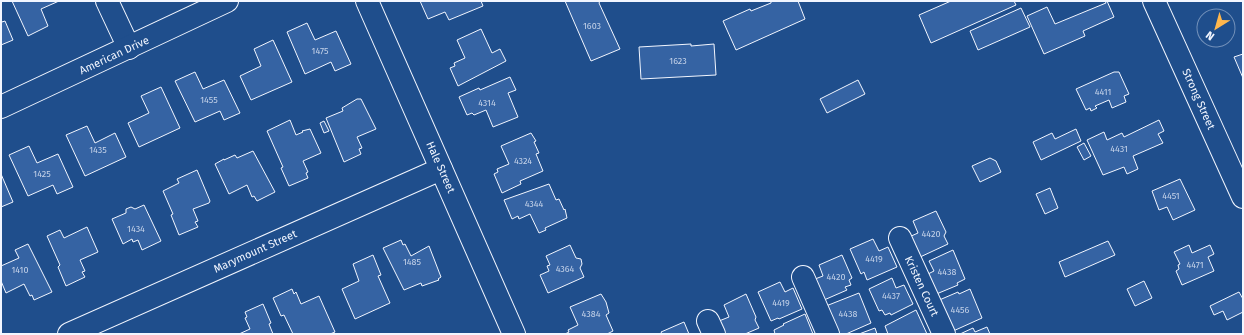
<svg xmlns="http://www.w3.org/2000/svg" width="1244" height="335" font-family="'Fira Sans',sans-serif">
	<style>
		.building { fill: #3563a3; stroke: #f2f6ff }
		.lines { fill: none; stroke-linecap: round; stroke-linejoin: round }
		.minor-casing { stroke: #f2f6ff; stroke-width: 24 }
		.minor { stroke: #1f4e8c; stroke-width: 22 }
		.labels { text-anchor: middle; stroke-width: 3; stroke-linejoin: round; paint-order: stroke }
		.number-label { font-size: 9px; fill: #c3d1e8 }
		.street-label { font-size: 11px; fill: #f2f6ff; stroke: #1f4e8c }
	</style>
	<rect width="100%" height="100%" fill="#1f4e8c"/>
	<g class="building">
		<polygon points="12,1 59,1 41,9 48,26 28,36"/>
		<polygon points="420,1 481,1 483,6 449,20 445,12 428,19"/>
		<polygon points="565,1 600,1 599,3 620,49 591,61"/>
		<polygon points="771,1 798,1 805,19 736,50 723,21 750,9 751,11 771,3"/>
		<polygon points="951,1 1014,1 1016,5 931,43 919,15"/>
		<polygon points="1105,1 1107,1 1114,17 1083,31 1085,36 1044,54 1027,16 1047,7 1055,24 1106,3"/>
		<polygon points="1021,8 1030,27 978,50 970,31"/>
		<polygon points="1,19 2,22 5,21 13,40 1,45"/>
		<polygon points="307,23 315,40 336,31 351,64 335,71 331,62 305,74 287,32"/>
		<polygon points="481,29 492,53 500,49 506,61 458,86 450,68 455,66 454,63 465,58 457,40"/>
		<polygon points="273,40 292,82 251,100 240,76 261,66 254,49"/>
		<polygon points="691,44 691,46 714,44 716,75 641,79 639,47"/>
		<polygon points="1243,54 1243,78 1234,57"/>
		<polygon points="195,72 203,89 224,80 240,113 224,120 220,111 195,122 175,81"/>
		<polygon points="1114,72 1119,72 1129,94 1124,96 1126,102 1112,108 1109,100 1095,106 1097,108 1091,111 1090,108 1086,110 1076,89"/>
		<polygon points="510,77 516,90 508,93 518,117 493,127 486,110 474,115 472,113 467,115 459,97 479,88 480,90"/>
		<polygon points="858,80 865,94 827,113 820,99"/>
		<polygon points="161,87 180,128 139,147 128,123 149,113 141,96"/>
		<polygon points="357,99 361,99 376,129 357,137 362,148 359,149 361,154 344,162 326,118 343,111 342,108"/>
		<polygon points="290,120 296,135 303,132 302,131 310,129 321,153 303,161 308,172 306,173 308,178 289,186 281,168 283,167 267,131"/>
		<polygon points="1159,120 1164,131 1158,134 1163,143 1133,156 1138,169 1127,174 1124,167 1103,175 1087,140 1104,132 1107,140 1122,133 1124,137"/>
		<polygon points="324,121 329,131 324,133 320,123"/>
		<polygon points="87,126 95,143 115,133 126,157 85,176 66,135"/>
		<polygon points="1076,129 1081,141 1041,160 1033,142 1052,133 1055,139"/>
		<polygon points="531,133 536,141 534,142 539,153 536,154 543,171 520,181 521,184 502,193 494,174 498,172 497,169 509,164 501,146"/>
		<polygon points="1084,143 1091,156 1084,160 1077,147"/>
		<polygon points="29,146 37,163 58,154 73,187 57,194 53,185 28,196 9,155"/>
		<polygon points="253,151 275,192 257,201 254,196 252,197 247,185 229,194 215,164 224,159 224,160 235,155 237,158"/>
		<polygon points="990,158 996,161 1001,172 980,182 972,166"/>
		<polygon points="197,170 210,201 209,203 193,209 198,221 195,222 198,227 179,235 171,215 173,214 163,191 179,183 177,179"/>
		<polygon points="1,174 13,202 1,207"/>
		<polygon points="1180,179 1195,210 1173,220 1167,207 1159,210 1152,191"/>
		<polygon points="549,184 556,200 559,199 564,210 565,209 567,218 545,228 546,230 539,233 530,214 519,219 518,216 512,219 504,200"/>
		<polygon points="1050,188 1058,208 1045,214 1036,194"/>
		<polygon points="144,205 161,241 142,250 138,240 133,242 132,239 123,244 112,219 126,213 126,209 131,207 135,209"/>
		<polygon points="936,211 946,232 944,236 948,244 918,258 909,237 918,233 913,221"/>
		<polygon points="87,227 98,252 80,260 85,271 82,272 85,277 66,286 58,267 60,265 47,236 60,230 64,238"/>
		<polygon points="873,239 879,251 888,247 897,267 867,280 864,272 861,274 850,249"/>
		<polygon points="401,240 403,245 405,244 411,256 429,246 441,277 438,279 439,280 422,286 421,283 404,290 383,248"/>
		<polygon points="1108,241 1115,255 1065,277 1059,262"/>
		<polygon points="28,244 52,292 34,300 32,295 30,296 24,284 6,293 1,281 1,266 19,258 15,250"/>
		<polygon points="570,245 576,258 581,259 582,264 580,268 584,277 548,293 540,275 549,271 547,266 550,265 546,256"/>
		<polygon points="1189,245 1192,253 1210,245 1214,254 1208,257 1214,271 1182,285 1176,271 1179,269 1178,265 1180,264 1174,252"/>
		<polygon points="953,250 965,279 957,283 958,285 934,295 926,275 934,271 929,261"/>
		<polygon points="373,255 381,275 378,276 390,303 355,319 342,289 359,281 353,264"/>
		<polygon points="842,255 852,278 849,280 851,285 845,287 847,290 824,300 815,279 823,276 819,265"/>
		<polygon points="892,278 896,288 904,285 913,304 891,315 890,313 885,315 882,310 879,311 869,289"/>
		<polygon points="1144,281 1152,298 1135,306 1127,289"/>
		<polygon points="780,282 785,292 793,288 802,309 779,319 778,318 771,321 758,292"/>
		<polygon points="292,289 294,294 296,292 301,304 319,296 335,332 330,334 293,334 284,315 281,316 273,298"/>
		<polygon points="970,289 982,318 951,332 937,301 958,292 959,294"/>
		<polygon points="1239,292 1243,299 1243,312 1227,320 1223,311 1214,315 1210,306"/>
		<polygon points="859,293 871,323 846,334 839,334 826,306"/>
		<polygon points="601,294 606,302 609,313 606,315 613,331 607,334 565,334 569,332 568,330 578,325 570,307"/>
		<polygon points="746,294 756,317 755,320 759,328 745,334 725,334 719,321 729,317 724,305"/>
		<polygon points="263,304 271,323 269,324 273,334 239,334 250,329 245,318 247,317 245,312"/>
		<polygon points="916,310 927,334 888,334 885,326"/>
		<polygon points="805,314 813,334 775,334 774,330 784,325 783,324"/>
		<polygon points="684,322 689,334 662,334 661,332"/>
		<polygon points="987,327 990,334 960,334 973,328 975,332"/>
		<polygon points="875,328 877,334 859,334"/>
	</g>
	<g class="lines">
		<defs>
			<g id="minor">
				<polyline points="107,1 129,48"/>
				<polyline points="367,1 514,334"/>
				<polyline points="1154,1 1243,197"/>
				<polyline points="1,107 227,1"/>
				<polyline points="900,238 944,334"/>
				<polyline points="803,277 828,334"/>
				<polyline points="708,321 714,334"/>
				<polyline points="69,334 441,169"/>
			</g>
		</defs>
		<use href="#minor" class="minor-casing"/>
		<use href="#minor" class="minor"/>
	</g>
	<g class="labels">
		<g class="number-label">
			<text x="592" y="29">1603</text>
			<text x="320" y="54">1475</text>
			<text x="678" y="64">1623</text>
			<text x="1103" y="95">4411</text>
			<text x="209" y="103">1455</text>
			<text x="487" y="106">4314</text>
			<text x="1119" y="152">4431</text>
			<text x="98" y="153">1435</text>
			<text x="523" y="164">4324</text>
			<text x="42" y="177">1425</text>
			<text x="1171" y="199">4451</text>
			<text x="534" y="207">4344</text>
			<text x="136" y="232">1434</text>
			<text x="931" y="237">4420</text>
			<text x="874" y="262">4419</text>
			<text x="412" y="265">1485</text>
			<text x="1195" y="268">4471</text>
			<text x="565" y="272">4364</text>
			<text x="20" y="273">1410</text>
			<text x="947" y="275">4438</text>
			<text x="836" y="280">4420</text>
			<text x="891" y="299">4437</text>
			<text x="781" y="306">4419</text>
			<text x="960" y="313">4456</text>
			<text x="591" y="317">4384</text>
			<text x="848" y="317">4438</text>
		</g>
		<g class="street-label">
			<text transform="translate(114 55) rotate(-25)" y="4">American Drive</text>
			<text transform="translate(1199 99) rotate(66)" y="4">Strong Street</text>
			<text transform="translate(441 167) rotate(66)" y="4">Hale Street</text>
			<text transform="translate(255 251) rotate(-24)" y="4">Marymount Street</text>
			<text transform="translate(922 286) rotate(65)" y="4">Kristen Court</text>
		</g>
	</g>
	<rect width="1244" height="335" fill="none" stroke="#f2f6ff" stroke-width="4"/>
	<g transform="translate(1216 28) rotate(217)"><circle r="19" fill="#1f4e8c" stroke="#7391ba"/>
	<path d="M0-3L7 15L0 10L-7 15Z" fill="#ffb74d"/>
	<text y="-6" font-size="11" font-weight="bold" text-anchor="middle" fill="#f2f6ff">N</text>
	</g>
</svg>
